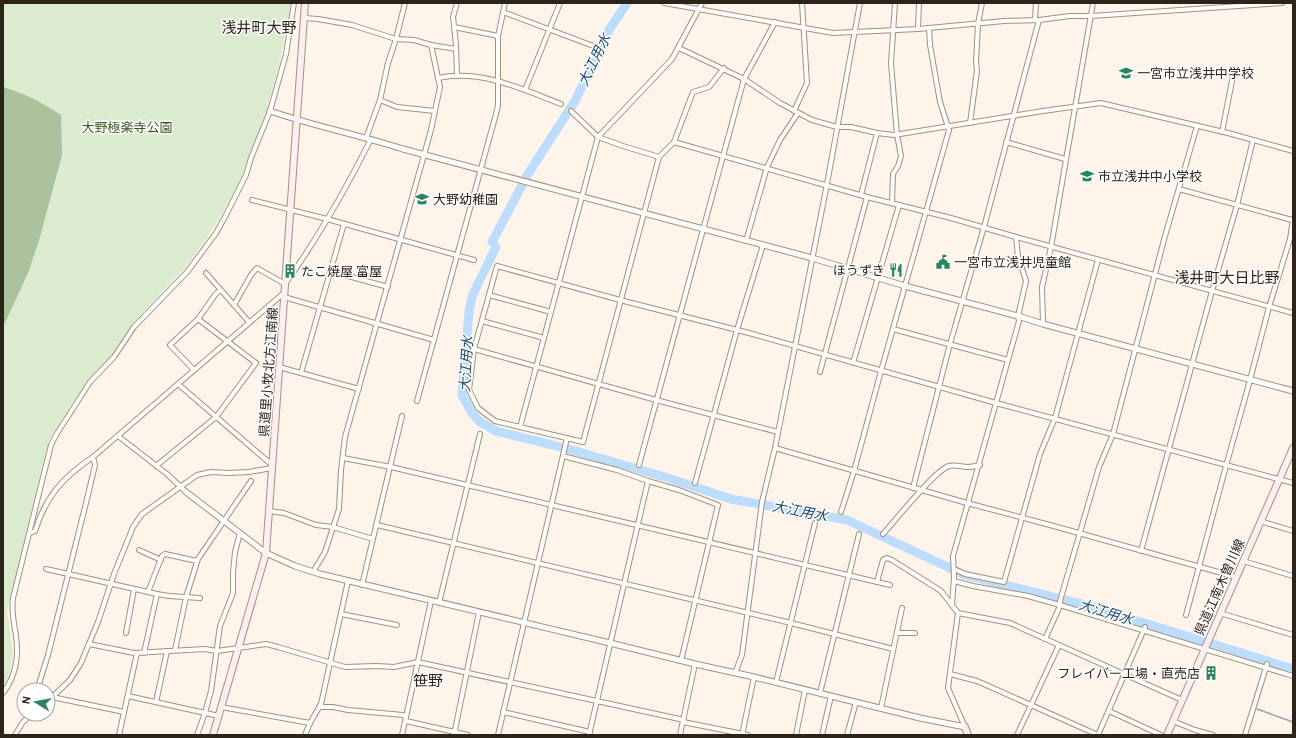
<svg xmlns="http://www.w3.org/2000/svg" width="1296" height="738" font-family="Overpass,'Noto Sans JP',sans-serif">
	<style>
		.green { fill: #dbebd0 }
		.forest { fill: #abc29d }
		.lines { fill: none; stroke-linecap: round; stroke-linejoin: round }
		.stream { stroke: #92a5b9; stroke-width: 1.5 }
		.river { stroke: #bdddfe; stroke-width: 9 }
		.minor-casing { stroke: #a69076; stroke-width: 6 }
		.tertiary-casing { stroke: #a69076; stroke-width: 7 }
		.secondary-casing { stroke: #a69076; stroke-width: 8 }
		.minor { stroke: #fff; stroke-width: 4 }
		.tertiary { stroke: #fff; stroke-width: 5 }
		.secondary { stroke: #fceef1; stroke-width: 6 }
		.labels { text-anchor: middle; stroke-width: 3; stroke-linejoin: round; paint-order: stroke }
		.poi-label { font-size: 13px; fill: #2c2319; stroke: #fff; text-anchor: start }
		.park-label { font-size: 13px; fill: #385621; stroke: #fff }
		.street-label { font-size: 13px; fill: #2c2319; stroke: #fff }
		.water-label { font-size: 14px; font-style: italic; fill: #1d4b75; stroke: #fff }
		.quarter-label { font-size: 15px; fill: #2c2319; stroke: #fff }
	</style>
	<rect width="100%" height="100%" fill="#fef4e9"/>
	<polygon class="green" points="3,3 291,3 280,61 267,109 241,178 231,198 216,224 197,252 186,267 134,322 112,355 103,366 90,378 68,409 49,440 7,610 13,653 9,678 3,686"/>
	<path class="forest" d="M3,87C24,93 43,103 61,115L62,155L40,237L28,273L3,327Z"/>
	<g class="lines">
		<polyline class="stream" points="1257,709 1293,722"/>
		<g class="river">
			<polyline points="492,242 528,174 575,101 609,30 627,3"/>
			<polyline points="496,247 473,294 469,311 462,395 472,413 480,422 496,431 576,451 668,478 731,499 847,520 965,575 1086,605 1293,669"/>
		</g>
		<defs>
			<g id="minor">
				<polyline points="457,3 453,17 456,45 457,75"/>
				<polyline points="664,3 833,33 918,29 1004,21 1039,20 1070,16 1091,16 1282,3"/>
				<polyline points="503,12 596,47"/>
				<polyline points="304,18 318,19 352,25 396,39 414,40 431,45 440,87 431,130 345,437 341,470 339,509 325,552 313,572"/>
				<polyline points="1035,20 1036,3"/>
				<polyline points="454,27 498,36"/>
				<polyline points="918,29 919,3"/>
				<polyline points="431,45 456,49"/>
				<polyline points="679,48 744,79 780,103 812,120 837,127 851,127 877,133 894,135 1043,111 1101,103 1228,133 1293,151"/>
				<polyline points="724,68 709,87 693,92 674,142 659,157 583,442 495,421 478,408 469,390 474,349 497,266 620,300 749,333 996,403 1293,483"/>
				<path d="M438,78C481,69 522,89 561,104"/>
				<polyline points="525,90 560,3"/>
				<polyline points="380,100 397,107 435,111"/>
				<polyline points="571,111 598,137 623,146 659,157"/>
				<polyline points="794,111 807,83 802,3"/>
				<polyline points="970,123 977,71 976,62 978,24 982,3"/>
				<polyline points="1222,132 1233,76"/>
				<polyline points="366,138 380,100 388,63 396,39 405,3"/>
				<polyline points="674,142 867,197 951,218 1016,237 1293,313"/>
				<polyline points="1006,142 1065,159"/>
				<polyline points="1179,189 1292,220"/>
				<polyline points="861,195 877,133"/>
				<polyline points="252,200 327,219 474,260"/>
				<polyline points="892,203 893,174 898,166 901,156 897,135 891,63 895,3"/>
				<polyline points="746,241 767,167 780,140 798,113"/>
				<polyline points="330,271 388,287"/>
				<polyline points="206,273 249,322"/>
				<polyline points="489,295 551,312"/>
				<polyline points="284,297 434,340"/>
				<path d="M234,305L251,275L257,268L285,284C318,238 346,189 371,139"/>
				<polyline points="482,321 544,338"/>
				<polyline points="1043,324 1042,287 1051,247 1093,3"/>
				<polyline points="893,329 1008,360"/>
				<polyline points="474,349 656,400 778,432"/>
				<polyline points="853,363 899,205"/>
				<polyline points="279,367 359,389"/>
				<polyline points="194,370 170,345 198,319 215,295 220,290"/>
				<polyline points="820,372 867,197"/>
				<polyline points="301,373 344,224"/>
				<polyline points="178,384 272,465"/>
				<polyline points="417,401 496,114 498,105 498,36 505,3"/>
				<polyline points="520,427 598,137 672,59 702,3"/>
				<polyline points="118,436 167,474 186,492"/>
				<polyline points="775,448 967,503 1050,525 1236,577"/>
				<polyline points="563,456 617,470 648,481 679,490 718,505 681,661"/>
				<polyline points="343,458 391,467 890,585"/>
				<polyline points="639,465 744,79 775,22"/>
				<polyline points="156,466 216,417 256,363 198,319"/>
				<polyline points="695,483 737,330 763,245"/>
				<polyline points="913,488 950,344 984,227 1039,20"/>
				<polyline points="269,511 284,513 316,525 333,527 373,539"/>
				<polyline points="841,512 854,471 881,371 949,130 940,102 930,45 929,28"/>
				<polyline points="1260,521 1293,531"/>
				<polyline points="377,525 791,623 893,649"/>
				<path d="M30,533L35,531C46,496 63,477 93,457L285,292"/>
				<path d="M883,534C895,521 935,470 949,466C955,464 962,467 967,467C971,467 976,466 980,465"/>
				<polyline points="139,550 161,560"/>
				<polyline points="1141,551 1212,291 1237,205 1253,140"/>
				<polyline points="1243,561 1293,576"/>
				<polyline points="46,569 157,594 169,596 200,598"/>
				<polyline points="954,569 965,574 1004,582 1040,454 1055,418 1098,260"/>
				<polyline points="954,581 973,586 1028,596 1060,605 1293,676"/>
				<polyline points="877,582 883,560 887,558 892,560 941,591 958,613 1010,623 1182,700"/>
				<polyline points="362,585 402,416"/>
				<polyline points="148,592 162,556 165,554 197,561"/>
				<polyline points="439,603 480,434"/>
				<polyline points="952,605 954,578 953,556 1019,321 1018,316 1026,281 1018,256 1016,237"/>
				<polyline points="958,613 948,688 965,727"/>
				<polyline points="1220,613 1293,635"/>
				<polyline points="341,614 397,625"/>
				<polyline points="1186,615 1226,466 1250,380 1269,307 1290,239 1293,219"/>
				<polyline points="126,633 134,589"/>
				<polyline points="897,633 915,633"/>
				<polyline points="1045,639 1060,606 1060,601 1099,467 1113,434 1165,236 1197,126"/>
				<polyline points="89,644 134,653 205,649 217,651 266,644 278,647 345,667 377,666 394,667 418,662 684,720"/>
				<polyline points="175,650 186,597 198,559 251,481"/>
				<polyline points="144,653 157,594"/>
				<polyline points="735,673 742,655 762,502 775,448 827,184 860,3"/>
				<polyline points="950,674 977,681 1098,735"/>
				<polyline points="776,682 815,523"/>
				<polyline points="37,690 48,655 87,499 95,465 93,457"/>
				<path d="M3,693C16,676 19,657 16,636C14,622 11,612 13,598L51,445L56,435L90,382L114,357L134,327L188,271L216,233L226,215L246,175L251,158L270,111L286,54L294,3"/>
				<polyline points="820,693 859,534"/>
				<polyline points="128,696 219,716"/>
				<polyline points="52,697 124,712"/>
				<polyline points="48,701 70,680 81,663 98,622 114,574 133,527 142,514 197,475 211,472 229,473 249,472 272,468"/>
				<polyline points="156,702 167,651"/>
				<polyline points="221,707 310,723"/>
				<polyline points="319,707 333,707 348,710 403,715 406,717 402,735"/>
				<polyline points="881,708 902,608"/>
				<polyline points="1109,711 1161,735"/>
				<polyline points="503,712 590,732"/>
				<polyline points="406,717 431,601"/>
				<polyline points="406,721 468,735"/>
				<polyline points="1173,721 1195,730 1213,735"/>
				<polyline points="683,722 748,735"/>
				<polyline points="15,735 23,722 32,714"/>
				<polyline points="119,735 137,653"/>
				<polyline points="197,735 205,713 211,691 220,626 233,593 233,572 235,552 240,533"/>
				<polyline points="305,735 310,723 321,704 348,581"/>
				<polyline points="454,735 479,612"/>
				<polyline points="498,735 567,438"/>
				<polyline points="589,735 648,481"/>
				<polyline points="680,735 695,664"/>
				<polyline points="742,735 754,677"/>
				<polyline points="796,735 805,690"/>
				<polyline points="822,735 831,696"/>
				<polyline points="847,735 856,702"/>
				<polyline points="1017,735 1059,645"/>
				<polyline points="1098,735 1145,627"/>
				<polyline points="1245,735 1267,664"/>
			</g>
			<g id="tertiary">
				<path d="M270,111C314,126 359,135 403,149L812,258L905,286L1018,316L1043,324L1293,391"/>
				<polyline points="186,492 266,553 295,566 320,574 610,643 695,664 754,677 920,718 965,727"/>
			</g>
			<g id="secondary">
				<polyline points="965,727 968,735"/>
				<polyline points="213,735 266,553 305,3"/>
				<polyline points="1167,735 1293,448"/>
			</g>
		</defs>
		<use href="#minor" class="minor-casing"/>
		<use href="#tertiary" class="tertiary-casing"/>
		<use href="#secondary" class="secondary-casing"/>
		<use href="#minor" class="minor"/>
		<use href="#tertiary" class="tertiary"/>
		<use href="#secondary" class="secondary"/>
	</g>
	<defs>
		<symbol id="school-bare" viewBox="-9 -9 18 18"><path d="M0-5L7-2L0 1L-7-2ZM-4 1L0 2.5L4 1V4Q0 6-4 4Z" fill="#28865d" stroke="#fff" stroke-width="2.5" paint-order="stroke"/></symbol>
		<symbol id="civic-bare" viewBox="-9 -9 18 18"><path d="M-.6-6.5H3V-4.5H.6V-3L4-1V1h2V6H-6V1h2V-1L-.6-3ZM-1.2 2.5V6h2.4V2.5Z" fill="#28865d" stroke="#fff" stroke-width="2.5" paint-order="stroke"/></symbol>
		<symbol id="restaurant-bare" viewBox="-9 -9 18 18"><path d="M-5-6h1v4h1v-4h1v4h1v-4h1v5L-1.5 .5V6h-2V.5L-5-1ZM5-6V6H3V1.5H1.5Q1.5-4 5-6Z" fill="#28865d" stroke="#fff" stroke-width="2.5" paint-order="stroke"/></symbol>
		<symbol id="building-bare" viewBox="-9 -9 18 18"><path d="M-4-6H4V6H1V3H-1V6H-4ZM-2.5-4.3h1.7v1.8h-1.7ZM.8-4.3h1.7v1.8H.8ZM-2.5-1h1.7V.8h-1.7ZM.8-1h1.7V.8H.8Z" fill="#28865d" stroke="#fff" stroke-width="2.5" paint-order="stroke"/></symbol>
	</defs>
	<g fill-rule="evenodd">
		<use href="#school-bare" x="1116" y="63" width="20" height="20"/>
		<use href="#school-bare" x="1077" y="166" width="20" height="20"/>
		<use href="#school-bare" x="412" y="189" width="20" height="20"/>
		<use href="#civic-bare" x="933" y="252" width="20" height="20"/>
		<use href="#restaurant-bare" x="886" y="260" width="20" height="20"/>
		<use href="#building-bare" x="280" y="261" width="20" height="20"/>
		<use href="#building-bare" x="1201" y="663" width="20" height="20"/>
	</g>
	<g class="labels">
		<g class="poi-label">
			<text x="1137" y="78">一宮市立浅井中学校</text>
			<text x="1098" y="181">市立浅井中小学校</text>
			<text x="433" y="204">大野幼稚園</text>
			<text x="954" y="267">一宮市立浅井児童館</text>
			<text x="885" y="275" text-anchor="end">ほうずき</text>
			<text x="301" y="276">たこ焼屋 富屋</text>
			<text x="1200" y="678" text-anchor="end">フレイバー工場・直売店</text>
		</g>
		<g class="park-label">
			<text x="127" y="132">大野極楽寺公園</text>
		</g>
		<g class="street-label">
			<text transform="translate(268 372) rotate(-86)" y="5">県道里小牧北方江南線</text>
			<text transform="translate(1219 587) rotate(-66)" y="5">県道江南木曽川線</text>
		</g>
		<g class="water-label">
			<text transform="translate(594 60) rotate(-64)" y="5">大江用水</text>
			<text transform="translate(466 364) rotate(-87)" y="5">大江用水</text>
			<text transform="translate(800 511) rotate(11)" y="5">大江用水</text>
			<text transform="translate(1106 612) rotate(17)" y="5">大江用水</text>
		</g>
		<g class="quarter-label">
			<text x="259" y="33">浅井町大野</text>
			<text x="1227" y="283">浅井町大日比野</text>
			<text x="428" y="686">笹野</text>
		</g>
	</g>
	<rect width="1296" height="738" fill="none" stroke="#2c2319" stroke-width="8"/>
	<g transform="translate(36 702) rotate(281)"><circle r="19" fill="#ffffff" stroke="#aba7a3"/>
	<path d="M0-3L7 15L0 10L-7 15Z" fill="#28865d"/>
	<text y="-6" font-size="11" font-weight="bold" text-anchor="middle" fill="#2c2319">N</text>
	</g>
</svg>
